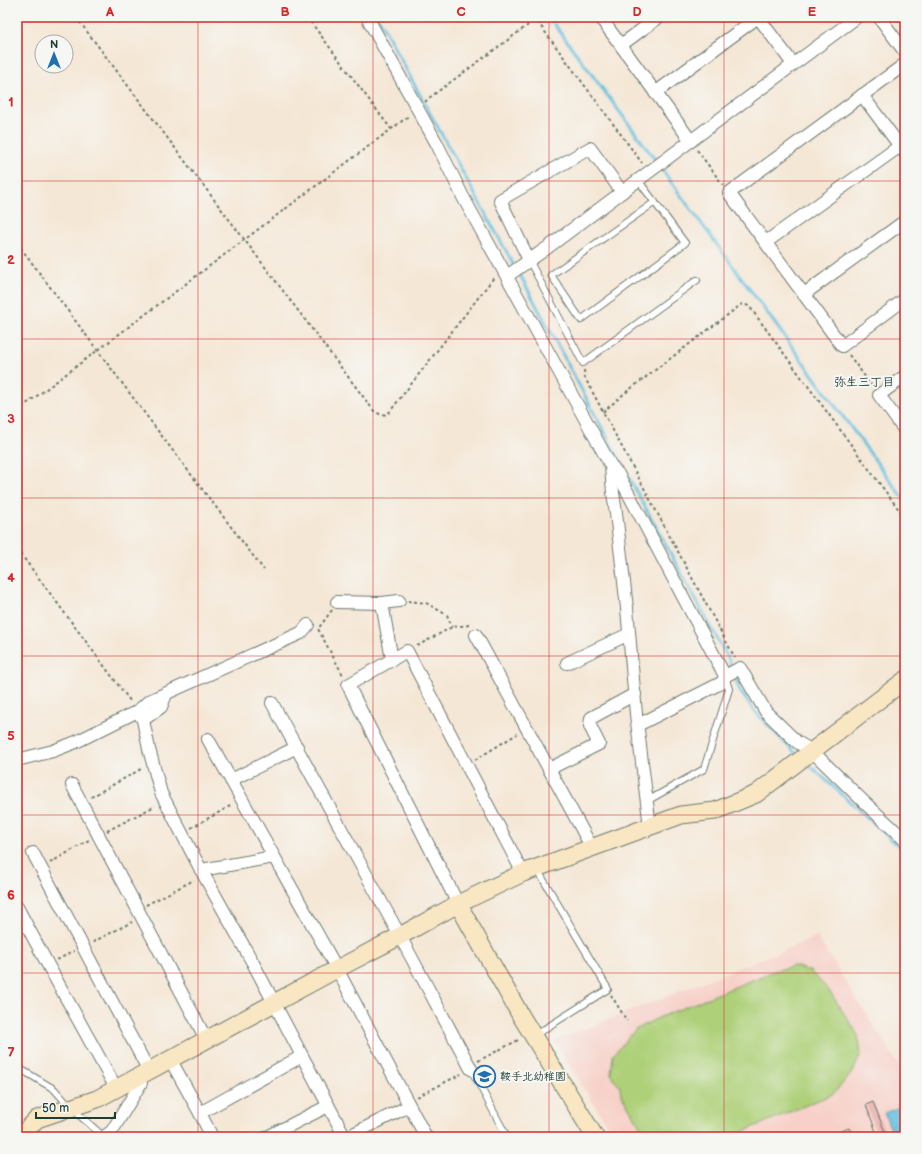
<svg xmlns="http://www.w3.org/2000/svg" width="922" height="1154" font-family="'Balsamiq Sans','Klee One',sans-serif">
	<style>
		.built { fill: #f7d1c9 }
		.green { fill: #add078; stroke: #668656 }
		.water { fill: #63c1e1; stroke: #417f8a }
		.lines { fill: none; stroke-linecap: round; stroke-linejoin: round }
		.stream { stroke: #63c1e1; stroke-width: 3 }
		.building { fill: #e9aaa7 }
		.lane-casing { stroke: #6a786d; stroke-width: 8 }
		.street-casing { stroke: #6a786d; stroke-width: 14 }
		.secondary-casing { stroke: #6a786d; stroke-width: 19 }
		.path { stroke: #6a786d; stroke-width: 2; stroke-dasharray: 3 3; stroke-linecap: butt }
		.lane { stroke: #fff; stroke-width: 6 }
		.street { stroke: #fff; stroke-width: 12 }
		.secondary { stroke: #f9e7c3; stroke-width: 17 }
		.grid { fill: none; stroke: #d62828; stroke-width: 1; stroke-opacity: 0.55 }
		.labels { text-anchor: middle; stroke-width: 4; stroke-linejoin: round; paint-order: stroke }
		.poi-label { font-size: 11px; font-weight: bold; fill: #1f3d34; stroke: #f6f6f2; text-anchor: start }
		.neighbourhood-label { font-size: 12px; font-weight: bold; fill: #1f3d34; stroke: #f6f6f2 }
		.neatline { fill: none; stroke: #d62828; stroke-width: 1.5 }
		.grid-label { font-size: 13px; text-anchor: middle; font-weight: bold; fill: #d62828 }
	</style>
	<rect width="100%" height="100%" fill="#f6f6f2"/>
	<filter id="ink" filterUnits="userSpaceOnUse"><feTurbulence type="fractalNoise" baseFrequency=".025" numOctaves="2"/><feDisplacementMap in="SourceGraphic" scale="8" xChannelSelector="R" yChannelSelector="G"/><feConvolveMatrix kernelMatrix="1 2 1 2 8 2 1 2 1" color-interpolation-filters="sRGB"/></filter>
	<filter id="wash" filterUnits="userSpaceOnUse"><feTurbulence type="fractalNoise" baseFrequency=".012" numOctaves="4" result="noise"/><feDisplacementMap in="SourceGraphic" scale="16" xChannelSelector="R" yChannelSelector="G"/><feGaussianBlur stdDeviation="0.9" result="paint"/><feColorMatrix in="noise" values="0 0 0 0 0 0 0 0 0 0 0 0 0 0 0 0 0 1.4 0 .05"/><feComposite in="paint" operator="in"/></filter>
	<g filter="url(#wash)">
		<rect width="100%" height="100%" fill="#f5e7d6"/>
		<polygon class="built" points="817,937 905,1075 905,1137 615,1137 554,1041"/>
		<polygon class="green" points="794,966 810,971 828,989 858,1035 861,1054 853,1072 833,1094 730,1137 652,1137 640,1126 621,1094 620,1088 611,1074 613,1055 635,1030 658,1018 774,971"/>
		<polygon class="water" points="905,1105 905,1137 894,1137 884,1113"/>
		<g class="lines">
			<g class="stream">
				<polyline points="378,17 421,97 515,267"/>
				<polyline points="549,17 657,162"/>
				<polyline points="660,167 905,501"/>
				<polyline points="518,271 617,456 729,660 732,670"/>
				<polyline points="734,675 740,691 756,713 798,756"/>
				<polyline points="806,762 905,852"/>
			</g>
		</g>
		<g id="blocks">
			<g class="building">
				<polygon points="873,1102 887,1137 878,1137 866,1105"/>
				<polygon points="849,1128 853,1137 826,1137"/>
			</g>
		</g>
	</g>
	<g filter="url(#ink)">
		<use href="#blocks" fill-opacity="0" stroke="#6a786d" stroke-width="1"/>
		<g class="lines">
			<defs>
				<g id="lane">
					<polyline points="638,180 685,243 581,320 551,275 655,202"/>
					<polyline points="529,260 583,363 697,280"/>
					<polyline points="647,801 704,769 729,689 725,677"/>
					<polyline points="535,1035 608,989 537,869"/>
					<polyline points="17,1067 54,1089 70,1107 104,1137"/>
					<polyline points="471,1069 507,1137"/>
				</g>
				<g id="street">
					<polyline points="367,17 437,144 463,197 611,466 613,493 616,513 627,608 636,714 650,827"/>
					<polyline points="600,17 691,141"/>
					<polyline points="758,17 793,64"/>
					<polyline points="879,17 905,52"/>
					<polyline points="621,45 659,17"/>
					<polyline points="905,64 729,193 842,346 905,299"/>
					<polyline points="655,93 758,17"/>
					<polyline points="862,95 905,153"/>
					<polyline points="766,242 900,146"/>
					<polyline points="529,260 500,200 590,148 622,192"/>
					<polyline points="507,276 547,248 857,17"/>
					<polyline points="804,294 905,221"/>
					<polyline points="905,376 879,395 905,431"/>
					<polyline points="611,466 618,474 725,676"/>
					<polyline points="337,602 382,603 399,601"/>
					<polyline points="382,603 392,660"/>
					<polyline points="476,635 592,848"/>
					<polyline points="567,663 629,634"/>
					<polyline points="272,703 400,936 471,1069"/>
					<polyline points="138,711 143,720 149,749 161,793 201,870 253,963 345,1137"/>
					<polyline points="143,720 161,707 166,694"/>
					<polyline points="638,725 723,682 725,676 740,668 766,712 797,742 812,751 865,803 905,840"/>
					<polyline points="208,739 337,969 426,1137"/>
					<polyline points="17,760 53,751 76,742 138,711 149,701 301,633 308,625"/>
					<polyline points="549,769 599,744 590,726 591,718 635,694"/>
					<polyline points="231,780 297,747"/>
					<polyline points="72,785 206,1039"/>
					<polyline points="33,853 149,1071"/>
					<polyline points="201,870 274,857"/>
					<polyline points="458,904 348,685 407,651 523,873"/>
					<polyline points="17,907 48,965 116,1088"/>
					<polyline points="170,1059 200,1113 212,1137"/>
					<polyline points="200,1113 302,1056"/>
					<polyline points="104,1137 112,1131 141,1083 139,1076"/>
					<polyline points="267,1137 328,1106"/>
					<polyline points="347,1137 409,1106"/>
				</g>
				<g id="secondary">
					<polyline points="458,904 521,1016 595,1137"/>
					<polyline points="20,1137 37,1119 97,1099 337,969 400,936 458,904 523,873 681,815 715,811 756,794 905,680"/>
				</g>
			</defs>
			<use href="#lane" class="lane-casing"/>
			<use href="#street" class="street-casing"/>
			<use href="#secondary" class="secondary-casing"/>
			<g class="path">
				<polyline points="76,17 374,411 381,415 388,414 495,276"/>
				<polyline points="307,17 391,129"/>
				<polyline points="534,17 642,163"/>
				<polyline points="425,102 429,98 539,17"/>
				<polyline points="697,150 723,185"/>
				<polyline points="17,243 167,443 264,570"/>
				<polyline points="849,355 872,386"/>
				<polyline points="584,370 585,378 735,658"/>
				<polyline points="17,411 410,115"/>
				<polyline points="603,412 625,393 742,304 749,306 905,518"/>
				<polyline points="17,549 131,702"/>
				<polyline points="408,601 426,603 447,615 452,627"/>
				<polyline points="332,610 318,629 343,675"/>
				<polyline points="417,646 452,627 470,625"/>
				<polyline points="475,760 517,734"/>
				<polyline points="91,797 143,768"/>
				<polyline points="191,828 232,805"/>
				<polyline points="107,831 155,806"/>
				<polyline points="50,863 89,840"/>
				<polyline points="146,905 194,880"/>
				<polyline points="93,942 132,922"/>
				<polyline points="57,960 74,951"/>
				<polyline points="611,995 627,1021"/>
				<polyline points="478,1061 520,1039"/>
				<polyline points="417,1097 461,1074"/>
			</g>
			<use href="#lane" class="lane"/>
			<use href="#street" class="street"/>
			<use href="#secondary" class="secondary"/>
		</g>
	</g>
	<path class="grid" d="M198,17V1137M373,17V1137M549,17V1137M724,17V1137M17,181H905M17,339H905M17,498H905M17,656H905M17,815H905M17,973H905"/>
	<defs>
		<symbol id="school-ring" viewBox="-11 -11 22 22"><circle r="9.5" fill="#f6f6f2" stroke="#1f6fb2" stroke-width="1.5"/><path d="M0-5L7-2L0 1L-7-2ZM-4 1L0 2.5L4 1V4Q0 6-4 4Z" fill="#1f6fb2"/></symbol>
	</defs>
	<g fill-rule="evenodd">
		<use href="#school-ring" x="472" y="1064" width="25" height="25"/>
	</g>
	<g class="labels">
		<g class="poi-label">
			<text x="500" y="1080">鞍手北幼稚園</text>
		</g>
		<g class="neighbourhood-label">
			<text x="864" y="386">弥生三丁目</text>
		</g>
	</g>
	<rect width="922" height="1154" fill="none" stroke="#f6f6f2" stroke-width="44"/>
	<g transform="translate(54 54)"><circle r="19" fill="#f6f6f2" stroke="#a0aca6"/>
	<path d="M0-3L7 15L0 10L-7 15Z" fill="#1f6fb2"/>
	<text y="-6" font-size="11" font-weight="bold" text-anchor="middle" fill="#1f3d34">N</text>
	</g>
	<path d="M36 1112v6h79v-6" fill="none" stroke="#1f3d34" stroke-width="2"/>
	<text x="42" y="1112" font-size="12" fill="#1f3d34" stroke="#f6f6f2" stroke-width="3" paint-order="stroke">50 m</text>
	<rect x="22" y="22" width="878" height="1110" class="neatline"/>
	<g class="grid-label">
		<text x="110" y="16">A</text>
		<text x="285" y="16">B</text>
		<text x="461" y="16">C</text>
		<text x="637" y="16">D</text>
		<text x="812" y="16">E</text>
		<text x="11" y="106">1</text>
		<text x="11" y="264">2</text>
		<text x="11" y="423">3</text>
		<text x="11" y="582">4</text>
		<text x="11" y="740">5</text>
		<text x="11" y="899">6</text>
		<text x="11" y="1057">7</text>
	</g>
</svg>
